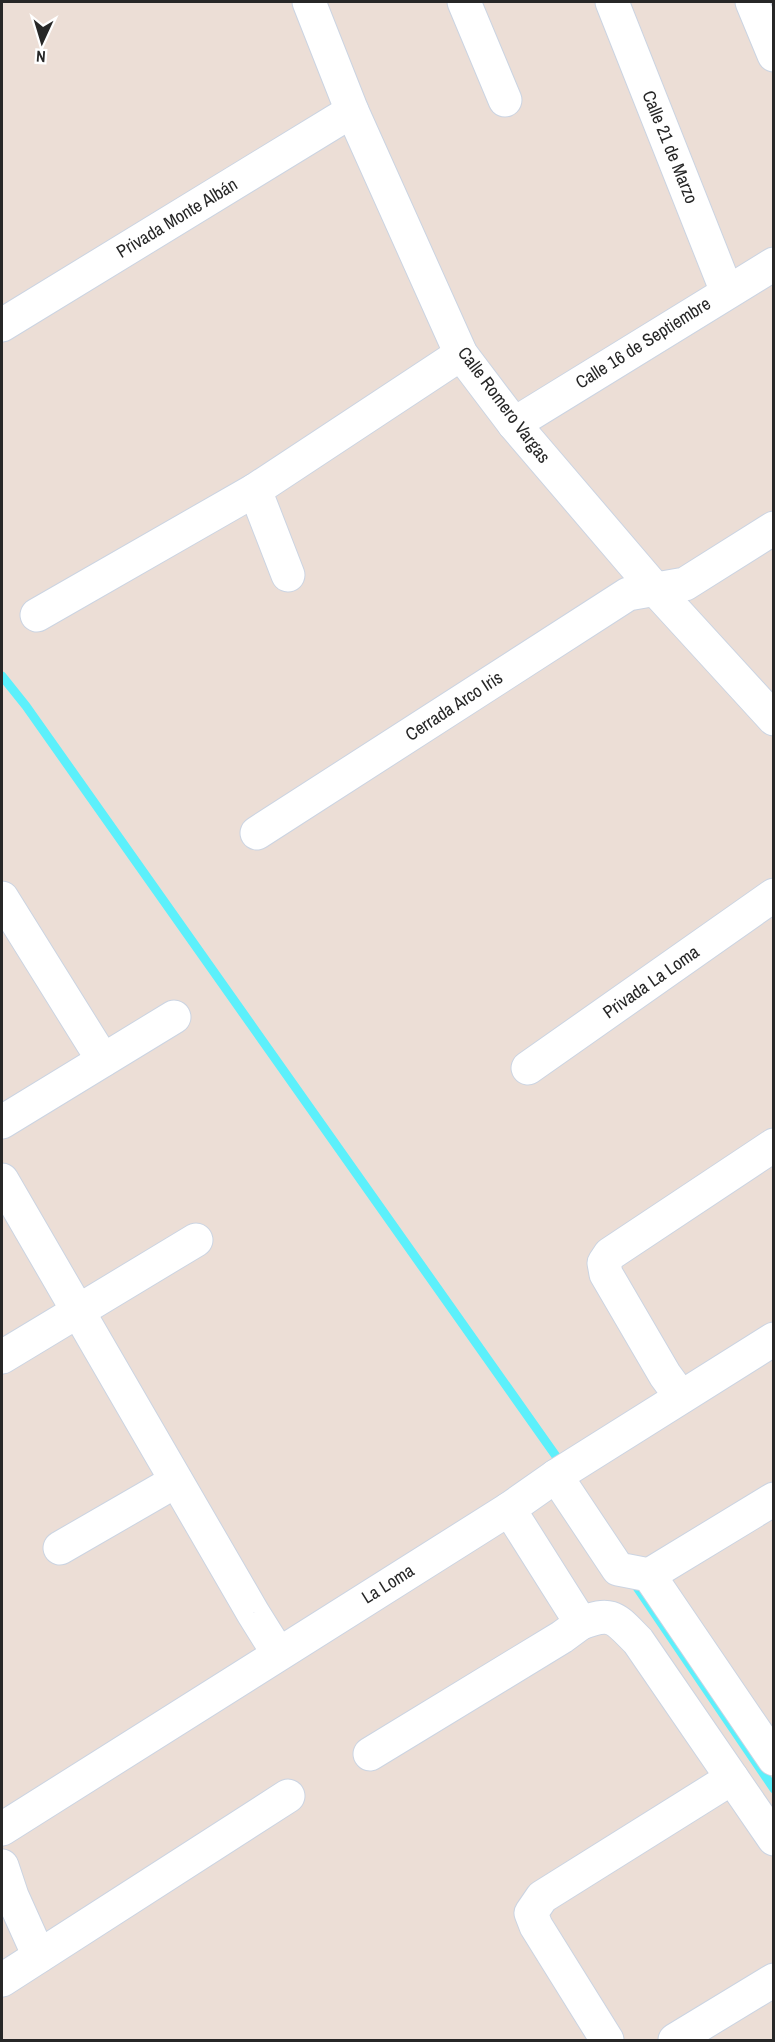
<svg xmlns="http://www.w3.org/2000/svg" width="775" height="2042" font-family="'Archivo Narrow',sans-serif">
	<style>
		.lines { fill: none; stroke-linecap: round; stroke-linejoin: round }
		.stream { stroke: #5cf0fb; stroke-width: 9 }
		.minor-casing { stroke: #cbd4e2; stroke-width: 35 }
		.minor { stroke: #fff; stroke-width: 33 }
		.labels { text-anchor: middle; stroke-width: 4.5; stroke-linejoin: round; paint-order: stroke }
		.street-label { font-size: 18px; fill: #272727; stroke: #fff }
	</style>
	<rect width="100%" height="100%" fill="#ecded6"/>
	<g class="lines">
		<g class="stream">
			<polyline points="2,676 26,706 563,1466"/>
			<polyline points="632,1580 774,1789"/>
		</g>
		<defs>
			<g id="minor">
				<polyline points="309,2 352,111 461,354 514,424 655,589 774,719"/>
				<polyline points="464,2 505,100"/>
				<polyline points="612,2 727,292"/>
				<polyline points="752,2 774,55"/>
				<polyline points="2,325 352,111"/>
				<polyline points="514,424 774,264"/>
				<polyline points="288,575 255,490 461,354"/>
				<polyline points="37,615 255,490"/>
				<polyline points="257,833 628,594 685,584 774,528"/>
				<polyline points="2,898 103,1060"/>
				<polyline points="528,1068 774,895"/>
				<polyline points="2,1122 174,1017"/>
				<polyline points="2,1180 253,1613 278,1653"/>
				<polyline points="2,1357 196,1240"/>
				<polyline points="681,1397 665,1375 606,1274 604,1263 610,1254 774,1145"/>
				<polyline points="556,1476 618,1569 649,1575 774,1499"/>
				<polyline points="60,1548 176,1481"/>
				<polyline points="649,1575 774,1759"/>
				<path d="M581,1623C613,1611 615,1618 638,1641L774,1839"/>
				<polyline points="370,1754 562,1637 581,1623 509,1509"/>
				<polyline points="2,1829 509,1509 556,1476 774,1339"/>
				<polyline points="2,1866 12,1896 39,1956"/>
				<polyline points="2,1980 288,1796"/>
				<polyline points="607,2040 536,1926 531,1913 542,1897 732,1778"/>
				<polyline points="675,2040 774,1980"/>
			</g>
		</defs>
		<use href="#minor" class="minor-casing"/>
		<use href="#minor" class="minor"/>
	</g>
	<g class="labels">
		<g class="street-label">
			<text transform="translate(670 147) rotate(68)" y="6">Calle 21 de Marzo</text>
			<text transform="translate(177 218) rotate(-31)" y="6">Privada Monte Albán</text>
			<text transform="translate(643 343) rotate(-32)" y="6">Calle 16 de Septiembre</text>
			<text transform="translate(504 405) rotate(53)" y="6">Calle Romero Vargas</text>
			<text transform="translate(454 706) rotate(-33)" y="6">Cerrada Arco Iris</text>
			<text transform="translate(651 982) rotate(-35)" y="6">Privada La Loma</text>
			<text transform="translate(388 1584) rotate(-32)" y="6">La Loma</text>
		</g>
	</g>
	<rect width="775" height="2042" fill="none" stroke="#272727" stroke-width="6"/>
	<g transform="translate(42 42) rotate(184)" stroke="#ffffff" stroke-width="4.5" paint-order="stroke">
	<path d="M0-4.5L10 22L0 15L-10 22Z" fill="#272727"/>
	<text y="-9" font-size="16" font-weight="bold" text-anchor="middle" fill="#272727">N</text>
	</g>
</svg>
